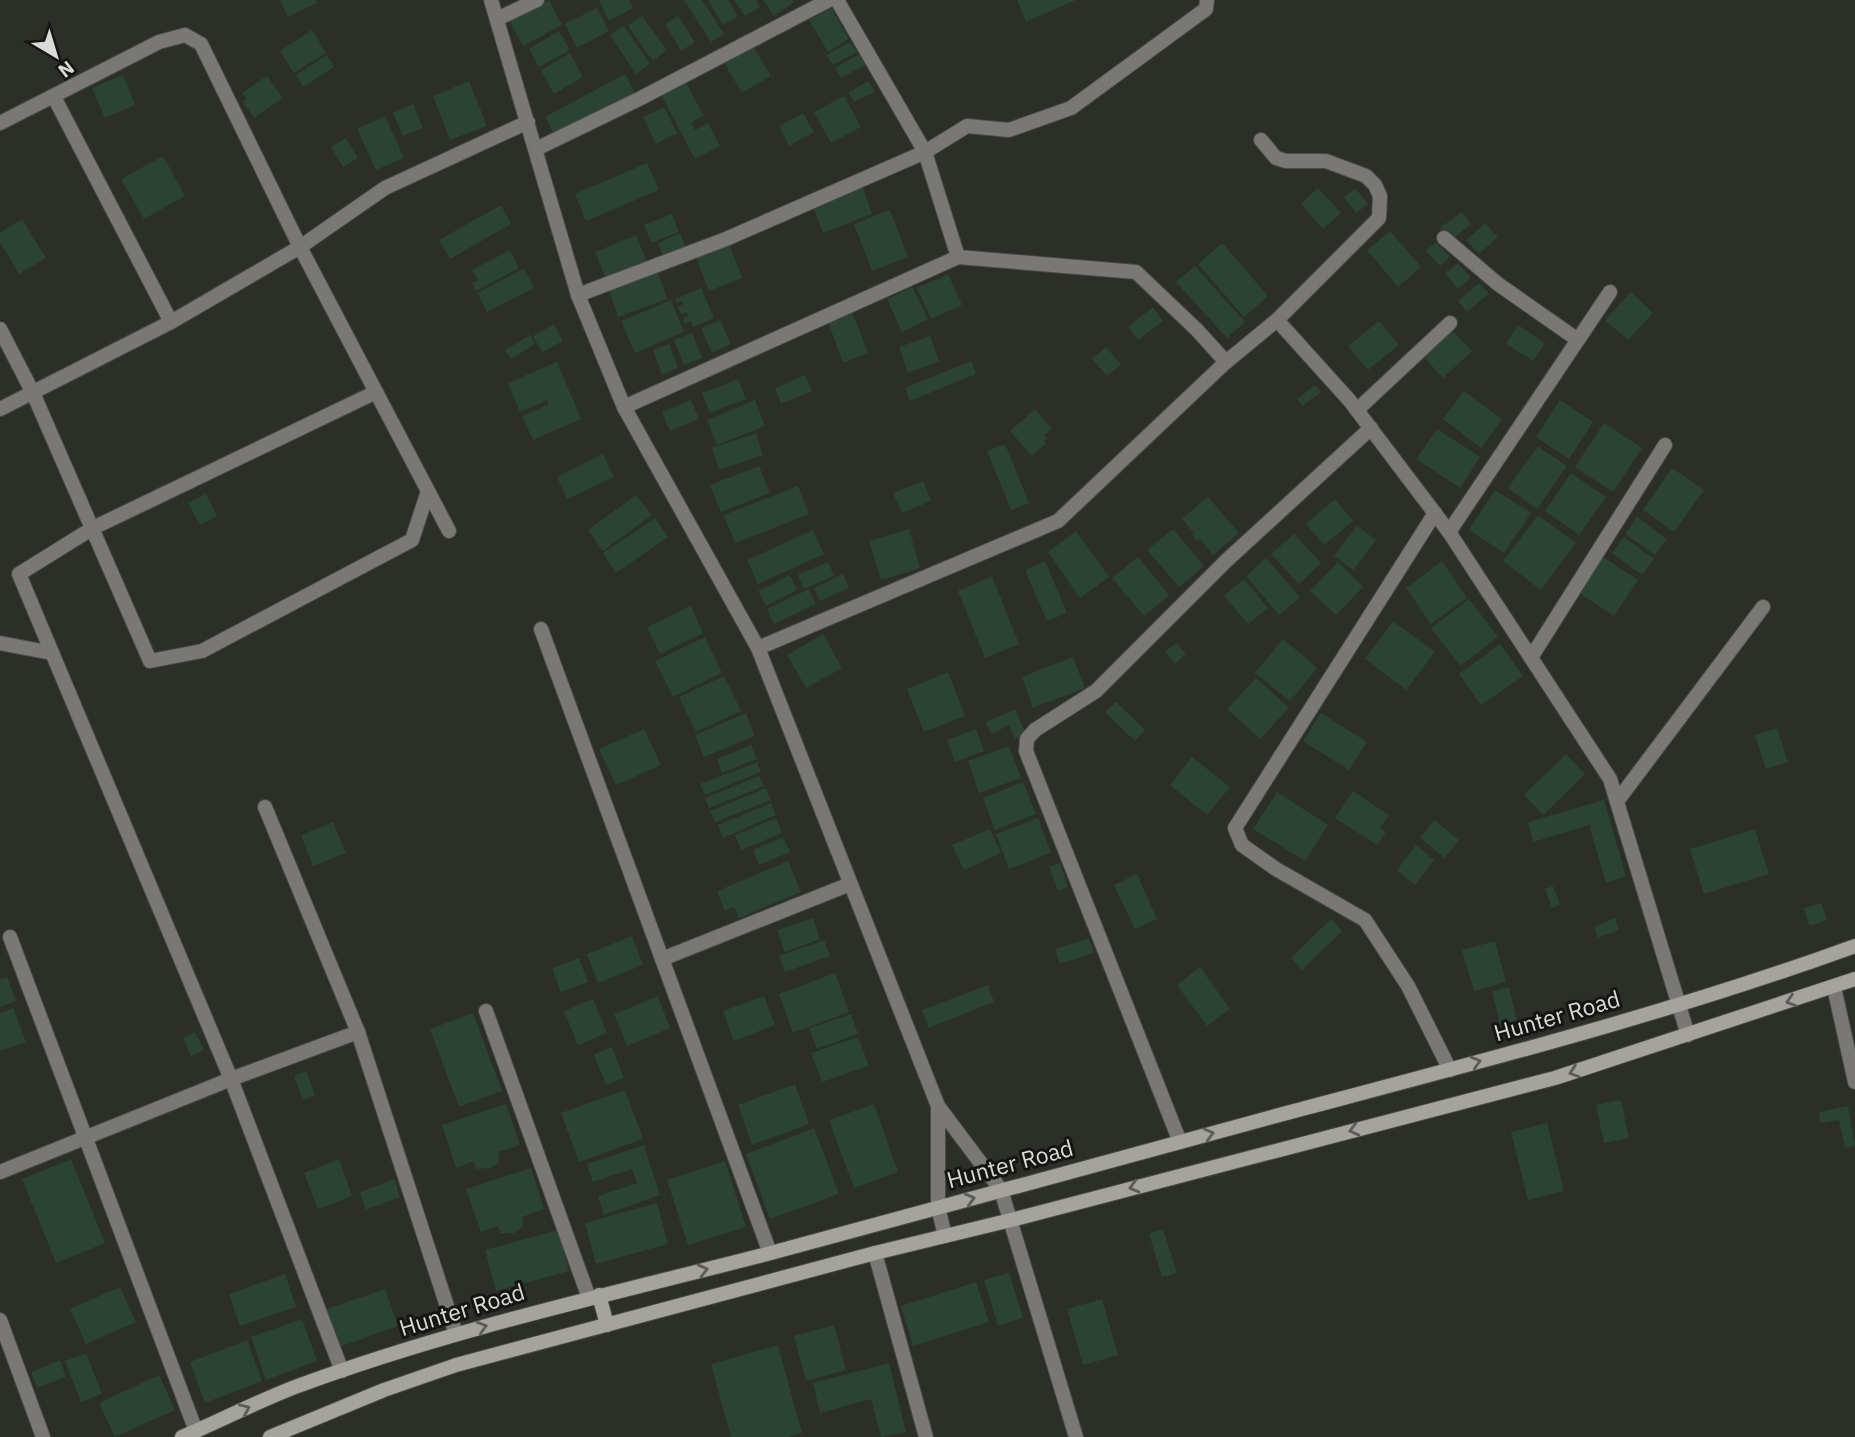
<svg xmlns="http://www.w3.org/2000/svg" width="1855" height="1437" font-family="'IBM Plex Sans',sans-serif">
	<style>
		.building { fill: #2a4334 }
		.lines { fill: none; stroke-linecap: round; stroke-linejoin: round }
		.street-casing { stroke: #484a44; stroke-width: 16 }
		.secondary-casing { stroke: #484a44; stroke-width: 16 }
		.street { stroke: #797875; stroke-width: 14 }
		.secondary { stroke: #a5a39e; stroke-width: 14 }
		.oneway { stroke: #5d5c58 }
		.labels { text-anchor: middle; stroke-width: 6; stroke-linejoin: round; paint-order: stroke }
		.street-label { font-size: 23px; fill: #dadbd8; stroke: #151613 }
	</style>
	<rect width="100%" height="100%" fill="#2c2e28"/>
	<g class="building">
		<polygon points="280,0 316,0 317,3 288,17"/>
		<polygon points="549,0 562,25 523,46 509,20"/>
		<polygon points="599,0 629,0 633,8 609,21"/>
		<polygon points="684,0 702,0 724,34 711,42"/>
		<polygon points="708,0 728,0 738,16 723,25"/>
		<polygon points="734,0 756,0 760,7 745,16"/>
		<polygon points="763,0 793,0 794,2 774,16"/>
		<polygon points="1017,0 1076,0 1026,22"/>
		<polygon points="597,8 609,31 577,48 565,24"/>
		<polygon points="831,8 849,39 828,52 809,20"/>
		<polygon points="642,16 667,50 653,61 628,26"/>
		<polygon points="678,16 695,42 681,51 665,24"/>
		<polygon points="624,26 650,64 636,74 610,35"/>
		<polygon points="312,30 326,53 294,73 280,51"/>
		<polygon points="559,31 570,50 539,67 529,49"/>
		<polygon points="850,42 857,52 833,65 826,55"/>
		<polygon points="753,46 771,76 742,93 724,63"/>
		<polygon points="570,53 583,77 554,94 541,70"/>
		<polygon points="859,54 865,65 841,78 835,68"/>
		<polygon points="327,55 334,67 303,87 296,75"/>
		<polygon points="625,74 635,93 555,136 545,117"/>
		<polygon points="123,75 135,105 105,118 92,88"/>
		<polygon points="267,76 283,98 254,118 243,102 247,99 242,93"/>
		<polygon points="469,81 487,126 450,140 433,96"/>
		<polygon points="685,81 704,116 691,122 695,130 708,123 720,146 695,159 661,95"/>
		<polygon points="869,81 875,92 854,102 848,92"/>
		<polygon points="844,96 861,127 831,143 814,112"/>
		<polygon points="413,104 423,128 403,136 393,113"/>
		<polygon points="664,107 677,133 656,144 643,117"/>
		<polygon points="803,113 814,132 789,146 779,126"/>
		<polygon points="385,116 404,158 376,170 357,129"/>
		<polygon points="346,138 358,158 343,167 331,147"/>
		<polygon points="163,156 185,196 144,219 121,179"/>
		<polygon points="647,163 659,190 586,221 575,194"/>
		<polygon points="863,188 872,214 823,233 813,207"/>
		<polygon points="1318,188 1341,213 1323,229 1301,204"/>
		<polygon points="1355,188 1368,204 1356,213 1344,197"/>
		<polygon points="501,205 511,224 450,259 439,240"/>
		<polygon points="890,210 908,257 872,271 854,224"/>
		<polygon points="1462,212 1471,224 1450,241 1440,228"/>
		<polygon points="672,214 679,232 651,243 644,225"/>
		<polygon points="22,219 46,258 19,274 0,242 0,233"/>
		<polygon points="1485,223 1498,237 1479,254 1466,240"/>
		<polygon points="1390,231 1421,267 1398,287 1367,250"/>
		<polygon points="680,233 687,249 665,259 658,243"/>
		<polygon points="636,235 648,264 607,281 595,252"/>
		<polygon points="1436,242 1450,257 1440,266 1426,251"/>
		<polygon points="729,243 742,278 709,291 696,257"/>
		<polygon points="1222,243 1268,296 1244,317 1198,264"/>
		<polygon points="510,250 519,268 476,291 472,283 478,280 472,270"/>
		<polygon points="1458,263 1471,278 1458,289 1445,274"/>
		<polygon points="1195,266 1245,322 1227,338 1176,282"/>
		<polygon points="524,268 534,288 487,312 477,293"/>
		<polygon points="658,272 667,299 618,317 609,290"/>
		<polygon points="948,274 962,305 931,319 917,288"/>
		<polygon points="1479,283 1489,294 1467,312 1458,301"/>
		<polygon points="912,287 928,319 902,332 887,299"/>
		<polygon points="701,288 714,318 693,327 691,321 685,324 683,319 688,316 687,312 681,314 678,307 683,304 681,300 677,303 675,299"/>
		<polygon points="1631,292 1653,313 1628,340 1605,320"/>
		<polygon points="671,300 684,332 635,353 621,321"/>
		<polygon points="1153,307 1163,321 1138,340 1128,327"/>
		<polygon points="852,312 868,353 843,363 828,322"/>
		<polygon points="720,320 731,344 712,353 701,328"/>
		<polygon points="1379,321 1399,345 1368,370 1348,346"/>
		<polygon points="554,324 563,341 542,352 533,336"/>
		<polygon points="1518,325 1545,343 1533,361 1506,344"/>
		<polygon points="1450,328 1472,351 1443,378 1422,355"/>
		<polygon points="692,333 702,358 684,365 674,340"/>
		<polygon points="530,335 535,344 511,359 505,350"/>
		<polygon points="930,336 939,361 908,373 899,347"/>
		<polygon points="669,344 678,368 662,375 653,350"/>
		<polygon points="1106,347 1121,365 1107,376 1092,359"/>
		<polygon points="971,361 976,374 910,401 905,388"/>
		<polygon points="557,362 581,419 533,440 522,416 549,404 547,400 520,412 508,383"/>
		<polygon points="805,375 812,391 781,404 775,388"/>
		<polygon points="738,379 746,399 710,413 702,393"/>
		<polygon points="1315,385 1321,392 1303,406 1297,399"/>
		<polygon points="1464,391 1502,419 1481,448 1443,419"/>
		<polygon points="691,400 699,419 670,431 662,412"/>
		<polygon points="755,400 765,426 717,445 707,420"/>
		<polygon points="1560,400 1593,422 1569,459 1536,437"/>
		<polygon points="1035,409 1052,429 1044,435 1047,438 1044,441 1046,443 1032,456 1010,431"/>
		<polygon points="1604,423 1642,448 1613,492 1575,467"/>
		<polygon points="1437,429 1480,457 1460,488 1416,459"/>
		<polygon points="756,433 763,455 719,470 712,448"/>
		<polygon points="1005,444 1029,503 1011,510 987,451"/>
		<polygon points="1538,446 1567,466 1537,509 1508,488"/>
		<polygon points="603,454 614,477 567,499 557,477"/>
		<polygon points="759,466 770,493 721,512 710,485"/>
		<polygon points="1672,468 1704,490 1674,532 1643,510"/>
		<polygon points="1571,473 1606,497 1579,535 1545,511"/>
		<polygon points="923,481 931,501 902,513 893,493"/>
		<polygon points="798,486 809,514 735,543 724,515"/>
		<polygon points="1495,490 1531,513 1504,553 1469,530"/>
		<polygon points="206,494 217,516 200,525 188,503"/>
		<polygon points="636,495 652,515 603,551 588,530"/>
		<polygon points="1208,497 1239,533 1213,555 1200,539 1197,541 1192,535 1194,533 1182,519"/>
		<polygon points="1335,499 1353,521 1324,545 1306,524"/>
		<polygon points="1538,515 1576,543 1541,590 1503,561"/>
		<polygon points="1637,517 1667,539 1655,555 1625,534"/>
		<polygon points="655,518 668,537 616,573 603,553"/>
		<polygon points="1357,526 1376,540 1353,570 1334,556"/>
		<polygon points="909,529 920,568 881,580 869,541"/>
		<polygon points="1173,529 1204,566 1179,587 1147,550"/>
		<polygon points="813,530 824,554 758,584 747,560"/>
		<polygon points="1076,531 1109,577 1080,598 1048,552"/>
		<polygon points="1294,534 1321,563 1299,584 1271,554"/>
		<polygon points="1624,537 1654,559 1642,575 1612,553"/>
		<polygon points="1138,557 1169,595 1144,616 1112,578"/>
		<polygon points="1603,557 1638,580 1614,616 1579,593"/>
		<polygon points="1266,558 1300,597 1279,615 1246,576"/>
		<polygon points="1045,561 1067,613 1047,621 1025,570"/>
		<polygon points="1442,561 1467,598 1431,624 1406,588"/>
		<polygon points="828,562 834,576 804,589 798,575"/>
		<polygon points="1338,562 1363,587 1336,615 1310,591"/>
		<polygon points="843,574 849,588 820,601 814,588"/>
		<polygon points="790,575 797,590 766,606 758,591"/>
		<polygon points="992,576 1019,644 985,658 958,591"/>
		<polygon points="1244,579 1268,608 1248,624 1224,596"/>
		<polygon points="809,589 816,604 774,624 767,609"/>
		<polygon points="1469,599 1498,637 1460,666 1431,628"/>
		<polygon points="691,606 703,633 660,654 647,627"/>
		<polygon points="1393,621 1435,652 1406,690 1365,659"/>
		<polygon points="823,634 842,668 806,688 787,655"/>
		<polygon points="705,637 722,673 673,697 655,661"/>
		<polygon points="1283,639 1317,668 1290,701 1255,673"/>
		<polygon points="1176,643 1186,654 1175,664 1165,652"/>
		<polygon points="1500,644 1523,676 1481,705 1459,674"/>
		<polygon points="1073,657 1085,688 1033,708 1022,677"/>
		<polygon points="948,672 965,716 924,732 907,689"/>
		<polygon points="724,676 741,711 696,732 679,697"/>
		<polygon points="1256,678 1289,708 1260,739 1227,709"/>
		<polygon points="1116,702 1145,730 1135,741 1105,712"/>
		<polygon points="1015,709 1026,734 1015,739 1009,725 991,734 986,722"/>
		<polygon points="746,713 755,736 704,757 695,735"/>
		<polygon points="1321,713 1367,742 1349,770 1303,741"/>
		<polygon points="1777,728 1788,762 1766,769 1755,735"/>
		<polygon points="644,729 661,765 616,785 599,749"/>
		<polygon points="976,729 984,751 955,762 947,740"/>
		<polygon points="751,745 757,759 722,773 717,759"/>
		<polygon points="1009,746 1021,778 979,793 968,761"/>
		<polygon points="1566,754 1585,774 1543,815 1524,795"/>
		<polygon points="1192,757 1230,787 1207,815 1170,785"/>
		<polygon points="757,762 761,772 705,795 700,784"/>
		<polygon points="759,776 764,786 709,808 705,798"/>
		<polygon points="1023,782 1036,814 995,830 983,798"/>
		<polygon points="766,788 771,800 715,822 710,811"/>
		<polygon points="1353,791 1389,815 1380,828 1386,832 1377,845 1335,818"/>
		<polygon points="1277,792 1328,825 1305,861 1253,829"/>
		<polygon points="1604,800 1626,876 1606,883 1589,825 1533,842 1528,822"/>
		<polygon points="771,803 776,815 723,838 718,825"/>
		<polygon points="776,818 782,833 741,850 735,835"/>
		<polygon points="1038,818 1051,853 1009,869 996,834"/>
		<polygon points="1434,820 1459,840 1445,858 1420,838"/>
		<polygon points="333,822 346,853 313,866 301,835"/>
		<polygon points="990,829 1001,853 964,870 952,845"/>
		<polygon points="1755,829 1769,874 1704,894 1690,849"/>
		<polygon points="783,837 790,852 759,865 753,850"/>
		<polygon points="1416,845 1434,860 1415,885 1397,870"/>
		<polygon points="788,861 801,892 739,918 734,907 725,911 717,891"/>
		<polygon points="1060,863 1068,887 1058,891 1049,866"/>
		<polygon points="1137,874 1157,919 1135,929 1114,885"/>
		<polygon points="1553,886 1560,904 1552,908 1545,889"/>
		<polygon points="1821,903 1827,920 1809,926 1804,908"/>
		<polygon points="813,918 820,939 785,952 777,930"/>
		<polygon points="1615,918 1619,930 1598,938 1594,927"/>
		<polygon points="1331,919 1342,931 1302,970 1291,958"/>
		<polygon points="632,936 643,965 598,983 587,954"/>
		<polygon points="1089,938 1094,953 1060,964 1055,949"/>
		<polygon points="824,940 830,956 785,972 779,956"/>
		<polygon points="1495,941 1506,982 1474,991 1462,950"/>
		<polygon points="579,958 588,982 561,992 552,968"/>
		<polygon points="1200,967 1230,1009 1207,1026 1177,985"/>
		<polygon points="835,973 849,1012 793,1033 779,994"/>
		<polygon points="7,977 16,1001 0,1007 0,979"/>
		<polygon points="988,985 994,1002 929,1028 922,1010"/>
		<polygon points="1509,987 1517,1021 1500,1025 1492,991"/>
		<polygon points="658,996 670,1028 627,1046 614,1014"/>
		<polygon points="764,996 775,1025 734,1041 723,1011"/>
		<polygon points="593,999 607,1033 578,1045 564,1011"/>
		<polygon points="13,1008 26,1042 0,1051 0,1013"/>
		<polygon points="473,1013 502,1091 459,1107 430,1029"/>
		<polygon points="851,1014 858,1034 817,1049 809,1028"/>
		<polygon points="195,1032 204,1050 191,1056 183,1038"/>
		<polygon points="858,1037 869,1066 822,1082 811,1053"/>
		<polygon points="612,1047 624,1078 606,1085 594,1054"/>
		<polygon points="306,1071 315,1095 303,1100 294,1076"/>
		<polygon points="795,1084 809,1124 752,1145 738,1105"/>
		<polygon points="625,1090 643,1139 579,1162 561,1113"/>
		<polygon points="1621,1100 1629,1138 1604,1143 1596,1105"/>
		<polygon points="506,1104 520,1145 498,1152 499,1163 490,1168 476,1169 474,1161 456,1168 442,1125"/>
		<polygon points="874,1104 898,1172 854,1188 829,1120"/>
		<polygon points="1848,1106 1855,1146 1845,1148 1839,1120 1820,1123 1819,1112"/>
		<polygon points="1547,1123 1564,1191 1528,1200 1511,1132"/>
		<polygon points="814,1128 839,1194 770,1219 746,1154"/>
		<polygon points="644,1145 660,1195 604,1215 598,1196 637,1183 632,1169 593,1182 587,1164"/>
		<polygon points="71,1159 105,1243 56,1263 22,1179"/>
		<polygon points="339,1159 352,1196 318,1209 304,1173"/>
		<polygon points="725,1161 746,1227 688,1245 667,1180"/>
		<polygon points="531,1168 544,1209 522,1217 523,1227 514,1233 500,1233 498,1226 481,1232 466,1189"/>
		<polygon points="394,1179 400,1197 366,1210 360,1192"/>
		<polygon points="657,1203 668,1244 596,1264 585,1223"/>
		<polygon points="1163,1229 1177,1273 1162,1277 1149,1234"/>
		<polygon points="558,1230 569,1271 496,1291 485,1250"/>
		<polygon points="1009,1273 1023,1318 998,1326 984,1280"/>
		<polygon points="285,1274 296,1307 240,1326 229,1294"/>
		<polygon points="976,1282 989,1322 913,1346 901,1306"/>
		<polygon points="120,1287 136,1322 86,1344 70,1309"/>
		<polygon points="385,1289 398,1326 339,1347 326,1309"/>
		<polygon points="1102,1299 1118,1355 1083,1365 1067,1309"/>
		<polygon points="302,1319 317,1361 266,1380 251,1337"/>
		<polygon points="834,1325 846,1370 806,1381 794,1336"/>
		<polygon points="247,1340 262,1381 205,1403 190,1362"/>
		<polygon points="778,1345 802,1433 788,1437 731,1437 711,1364"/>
		<polygon points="86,1353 102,1394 81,1402 65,1361"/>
		<polygon points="60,1360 66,1377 37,1388 31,1372"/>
		<polygon points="889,1363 906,1432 881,1437 871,1399 820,1413 813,1383"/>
		<polygon points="159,1375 175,1410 115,1437 99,1403"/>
	</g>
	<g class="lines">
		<defs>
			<g id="street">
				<polyline points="491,0 578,295 624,407 758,648 938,1106 1001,1190 1076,1437"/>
				<polyline points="837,0 925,152 958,257 1136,272 1197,330 1226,362"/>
				<polyline points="497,19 537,0"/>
				<polyline points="54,97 171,322"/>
				<polyline points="0,123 159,42 185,35 201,44 300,247 449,531"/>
				<polyline points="1261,140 1276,158 1286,161 1326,161 1366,176 1375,185 1380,196 1379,218 1277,320 1350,401 1449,532 1610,779 1688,1035"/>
				<polyline points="536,149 639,99 829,0"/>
				<polyline points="1444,238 1498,284 1578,340"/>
				<polyline points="578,295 726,239 925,152 967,126 1009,130 1071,108 1206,9 1207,0"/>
				<polyline points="0,329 33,393 150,661 202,651 412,540 428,491"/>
				<polyline points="624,407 958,257"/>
				<polyline points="0,409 171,322 300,247 385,188 528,122"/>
				<polyline points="1357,410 1450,323"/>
				<polyline points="1435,513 1235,828 1242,845 1276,869 1365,920 1408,986 1450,1070"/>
				<polyline points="1449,532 1610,292"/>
				<polyline points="541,629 770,1253"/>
				<polyline points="0,643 52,653"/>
				<polyline points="758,648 1058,521 1226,362 1277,320"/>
				<polyline points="1532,656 1665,445"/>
				<polyline points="1618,800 1763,607"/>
				<polyline points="10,937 196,1431"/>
				<polyline points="662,959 850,884"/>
				<polyline points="1834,987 1855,1082"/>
				<polyline points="486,1011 589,1298"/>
				<polyline points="358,1032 456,1334"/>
				<polyline points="938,1106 938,1207 945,1236"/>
				<polyline points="1180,1142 1026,751 1027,739 1035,730 1096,691 1226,561 1371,428"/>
				<polyline points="0,1172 231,1079 358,1032 265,807"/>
				<polyline points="875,1253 926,1437"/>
				<polyline points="0,1320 43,1437"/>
				<polyline points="342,1371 231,1079 19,574 93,528 376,392"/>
			</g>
			<g id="secondary">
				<polyline points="599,1295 607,1325"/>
				<path d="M182,1437C220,1421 256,1402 295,1387C448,1330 608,1295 767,1254C939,1209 1111,1160 1283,1114C1475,1063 1668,1014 1855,946"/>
				<polyline points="270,1437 384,1390 456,1365 875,1253 1011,1220 1555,1078 1855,979"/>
			</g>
		</defs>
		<use href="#street" class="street-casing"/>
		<use href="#secondary" class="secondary-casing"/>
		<use href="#street" class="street"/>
		<use href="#secondary" class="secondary"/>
	</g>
	<defs><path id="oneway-chevron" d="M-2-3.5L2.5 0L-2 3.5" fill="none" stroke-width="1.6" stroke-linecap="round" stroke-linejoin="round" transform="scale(1.75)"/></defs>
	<g class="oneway">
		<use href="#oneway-chevron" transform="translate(1791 1001) rotate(162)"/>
		<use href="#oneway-chevron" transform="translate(1476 1062) rotate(-16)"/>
		<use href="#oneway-chevron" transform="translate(1574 1072) rotate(162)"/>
		<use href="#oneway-chevron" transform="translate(1354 1130) rotate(166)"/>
		<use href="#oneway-chevron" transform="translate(1209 1134) rotate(-15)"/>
		<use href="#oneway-chevron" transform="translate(1134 1187) rotate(165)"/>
		<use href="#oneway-chevron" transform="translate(970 1199) rotate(-15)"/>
		<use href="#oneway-chevron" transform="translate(703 1270) rotate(-14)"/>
		<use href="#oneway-chevron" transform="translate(482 1327) rotate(-16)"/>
		<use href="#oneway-chevron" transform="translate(245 1409) rotate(-24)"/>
	</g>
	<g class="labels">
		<g class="street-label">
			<text transform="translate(1557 1016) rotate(-16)" y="8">Hunter Road</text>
			<text transform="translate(1010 1164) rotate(-15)" y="8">Hunter Road</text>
			<text transform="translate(462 1310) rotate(-17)" y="8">Hunter Road</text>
		</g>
	</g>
	<g transform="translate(56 56) rotate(142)" stroke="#151613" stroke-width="5" paint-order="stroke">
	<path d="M0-5L12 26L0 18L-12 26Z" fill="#dadbd8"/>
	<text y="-10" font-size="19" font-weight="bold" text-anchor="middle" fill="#dadbd8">N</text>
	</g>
</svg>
